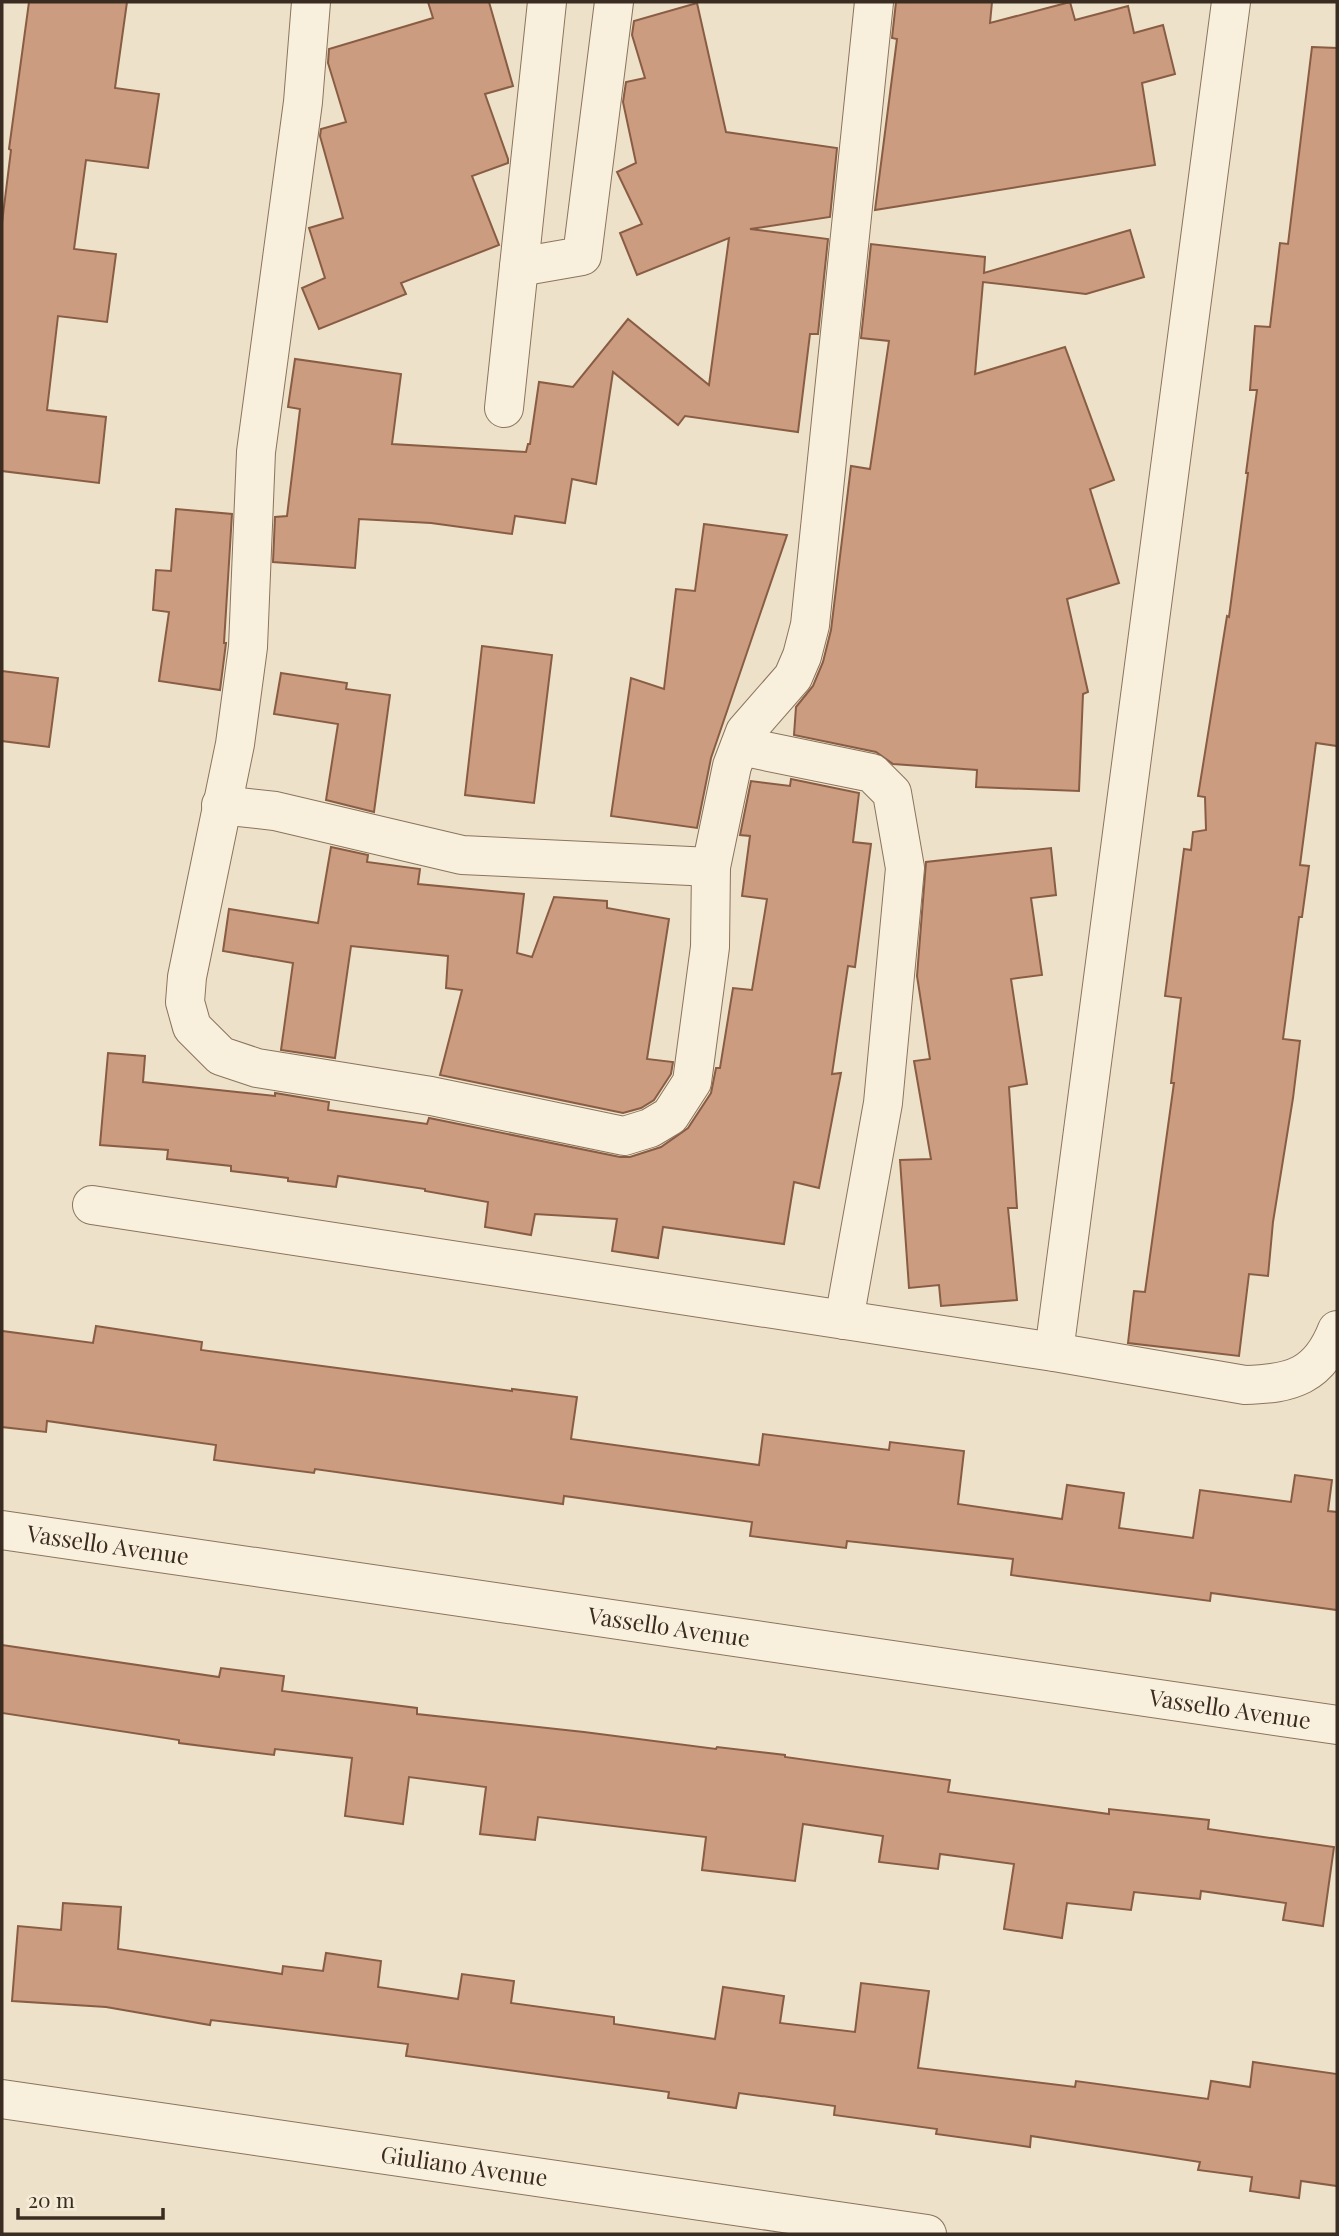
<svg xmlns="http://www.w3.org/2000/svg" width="1339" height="2236" font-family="'Playfair Display',serif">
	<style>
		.building { fill: #cb9c7f; stroke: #895d44; stroke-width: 2 }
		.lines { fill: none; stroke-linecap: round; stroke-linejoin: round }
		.minor-casing { stroke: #8a745d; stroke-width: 40 }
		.minor { stroke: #f8efdc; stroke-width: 38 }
		.labels { text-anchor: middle; stroke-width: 6; stroke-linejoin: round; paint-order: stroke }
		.street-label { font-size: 23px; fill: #3b2c21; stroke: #f5ecd8 }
	</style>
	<rect width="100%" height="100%" fill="#eee1c9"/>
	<g class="building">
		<polygon points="29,2 127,2 115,88 159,94 148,168 86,160 74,249 116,254 107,322 58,316 47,410 106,417 99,483 2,471 2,223 11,150 9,149"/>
		<polygon points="428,2 489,2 513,86 485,94 508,159 508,163 472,176 499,245 401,283 406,294 319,329 302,288 325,278 309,228 343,218 320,136 321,129 346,122 328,63 329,49 433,18"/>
		<polygon points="896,2 992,2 990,23 1070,2 1075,20 1128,6 1134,33 1163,25 1175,74 1142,83 1155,165 875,210 897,39 892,38"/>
		<polygon points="697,3 726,132 837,148 830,217 750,229 828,239 818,334 810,334 798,432 685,416 678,425 613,372 596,484 572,479 565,523 515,516 512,534 431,523 359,519 355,568 273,562 275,517 287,516 300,409 288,407 295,359 401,374 392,444 526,452 528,444 530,444 539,382 573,387 628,319 709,385 729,238 637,275 620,233 642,224 617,172 636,163 623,102 626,82 645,78 632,35 634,21"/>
		<polygon points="1312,47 1337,48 1337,746 1316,743 1300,865 1309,866 1302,917 1299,917 1283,1039 1300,1041 1293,1098 1273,1222 1268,1276 1249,1274 1239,1356 1128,1343 1134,1291 1145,1292 1174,1083 1171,1083 1181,998 1165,996 1184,849 1191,850 1193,832 1206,830 1205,797 1198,796 1227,616 1229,617 1248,473 1246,473 1257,390 1250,390 1255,326 1270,327 1280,243 1288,244"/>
		<polygon points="1130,230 1144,277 1086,294 983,282 975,374 1065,347 1114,480 1090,489 1119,583 1067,599 1088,692 1083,694 1079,791 976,787 977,770 893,764 876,752 794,735 796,707 813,686 823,662 831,630 851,466 870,469 889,341 861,338 871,244 985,257 984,273"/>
		<polygon points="176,509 232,514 224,643 226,643 220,690 159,681 169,612 153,610 156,570 171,571"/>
		<polygon points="704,524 787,535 711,758 697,828 611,816 631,678 664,689 676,589 695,591"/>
		<polygon points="482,646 552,655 534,803 465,795"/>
		<polygon points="2,671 58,678 49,747 2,741"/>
		<polygon points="281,673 347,683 346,689 390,695 374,812 326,800 338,724 274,714"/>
		<polygon points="791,779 859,793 853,842 871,844 855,967 848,966 832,1074 841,1073 819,1188 794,1182 784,1244 663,1227 658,1258 612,1251 617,1219 535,1214 531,1235 485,1227 488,1202 425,1191 425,1189 338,1176 336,1187 288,1181 288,1178 231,1171 231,1166 167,1159 168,1150 100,1145 108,1053 145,1056 143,1082 275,1096 275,1093 329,1102 328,1110 427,1124 429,1118 620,1157 630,1157 661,1147 688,1128 711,1093 716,1068 720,1068 733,988 752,990 767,899 742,896 750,836 740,835 751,781 790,786"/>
		<polygon points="331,847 368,855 367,862 420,869 418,884 524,894 517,953 532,957 554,897 607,901 607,908 669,919 647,1059 673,1062 671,1074 654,1100 641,1108 623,1113 440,1075 462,990 446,988 448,956 351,946 335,1058 281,1050 293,963 223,951 229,909 318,923"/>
		<polygon points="1051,848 1056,895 1031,898 1042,975 1011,979 1027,1084 1009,1087 1017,1208 1008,1208 1017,1300 941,1306 939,1285 909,1288 900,1160 931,1159 914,1061 930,1059 917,976 926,862"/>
		<polygon points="96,1326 202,1342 201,1350 512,1391 512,1389 577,1397 571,1439 759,1465 763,1434 889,1450 890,1442 964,1451 958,1504 1062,1519 1067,1485 1124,1493 1119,1528 1193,1538 1200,1490 1291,1502 1295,1475 1332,1480 1328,1511 1337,1512 1337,1610 1211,1593 1210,1601 1011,1575 1013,1559 847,1541 846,1548 750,1536 752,1522 564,1496 563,1504 315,1469 314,1473 214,1460 216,1445 47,1421 46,1432 2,1427 2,1331 93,1343"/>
		<polygon points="2,1645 219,1677 221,1668 284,1676 282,1691 417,1708 417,1714 584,1732 716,1749 717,1747 785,1755 785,1757 950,1780 948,1792 1109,1814 1109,1809 1209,1820 1208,1829 1334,1847 1323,1926 1283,1920 1286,1903 1201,1891 1200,1899 1134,1892 1131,1910 1067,1903 1062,1938 1004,1929 1014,1864 940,1854 938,1869 879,1862 883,1836 803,1824 795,1881 702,1870 706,1837 538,1817 535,1840 480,1834 486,1787 409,1777 403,1824 345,1816 352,1758 275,1749 274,1755 179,1743 179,1740 2,1713"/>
		<polygon points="63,1903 121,1907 118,1949 282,1974 283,1966 323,1971 326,1953 381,1961 378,1987 458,1999 462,1974 514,1981 511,2003 614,2017 614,2024 715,2039 723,1987 784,1996 780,2023 855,2032 861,1983 929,1991 918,2068 1075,2087 1076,2081 1208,2099 1211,2081 1250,2087 1253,2062 1337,2074 1337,2186 1301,2181 1299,2198 1250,2191 1252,2177 1198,2170 1200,2162 1031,2136 1030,2147 936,2134 937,2129 834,2115 835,2106 739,2093 736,2108 668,2098 669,2092 406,2056 408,2044 211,2020 210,2025 106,2007 12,2001 18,1926 61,1930"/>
	</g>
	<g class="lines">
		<defs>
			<g id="minor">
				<polyline points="311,2 303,102 256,452 248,647 235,744 187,977 185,1002 192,1027 221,1056 257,1068 431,1096 624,1136 650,1128 670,1116 692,1082 710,947 711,867 732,766 745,732 793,677 802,656 810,625 874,2"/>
				<polyline points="519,267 582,256 614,2"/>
				<polyline points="504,408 547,2"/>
				<polyline points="740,746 872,773 892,793 905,868 883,1103 844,1320"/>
				<polyline points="221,805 275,811 462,855 711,867"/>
				<path d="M92,1205L1054,1352L1245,1385C1292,1384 1319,1376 1337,1330"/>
				<polyline points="1054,1352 1231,2"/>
				<path id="s1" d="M2,1530L1337,1725"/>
				<path id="s2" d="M2,2099L927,2234"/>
			</g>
		</defs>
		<use href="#minor" class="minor-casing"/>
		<use href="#minor" class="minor"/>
	</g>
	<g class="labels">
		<g class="street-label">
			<text dy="8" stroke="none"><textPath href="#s1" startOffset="107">Vassello Avenue</textPath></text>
			<text dy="8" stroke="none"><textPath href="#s1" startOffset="674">Vassello Avenue</textPath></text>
			<text dy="8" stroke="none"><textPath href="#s1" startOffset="1241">Vassello Avenue</textPath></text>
			<text dy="8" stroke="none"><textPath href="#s2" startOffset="467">Giuliano Avenue</textPath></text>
		</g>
	</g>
	<rect width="1339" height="2236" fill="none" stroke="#3b2c21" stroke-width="7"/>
	<path d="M18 2208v10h145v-10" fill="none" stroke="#3b2c21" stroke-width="3.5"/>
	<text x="28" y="2208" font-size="21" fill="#3b2c21" stroke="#f5ecd8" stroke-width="5" paint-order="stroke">20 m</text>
</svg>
